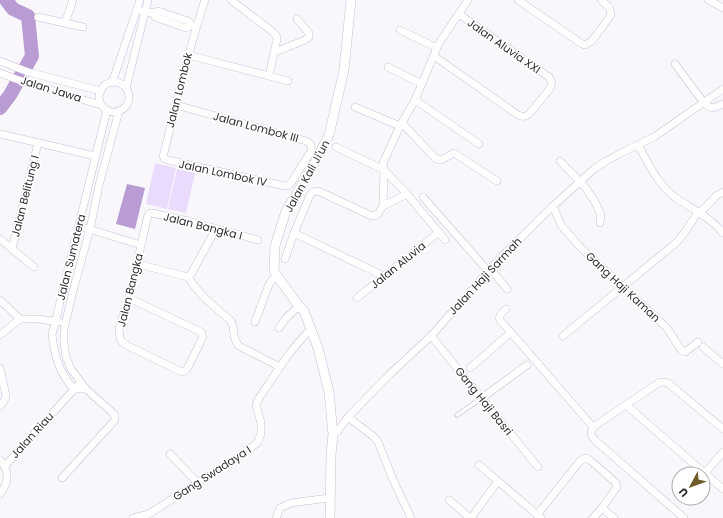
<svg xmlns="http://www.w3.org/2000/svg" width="723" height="518" font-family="Poppins,sans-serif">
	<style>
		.green { fill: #eadafb }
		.water { fill: #b99cd4 }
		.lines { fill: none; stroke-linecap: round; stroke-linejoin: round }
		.river { stroke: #b99cd4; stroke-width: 14 }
		.service-casing { stroke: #cabed6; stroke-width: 5 }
		.minor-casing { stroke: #cabed6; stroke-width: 8 }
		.tertiary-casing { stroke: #cabed6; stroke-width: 10 }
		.service { stroke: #fff; stroke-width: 3.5 }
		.minor { stroke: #fff; stroke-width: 7 }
		.tertiary { stroke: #fff; stroke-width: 9 }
		.labels { text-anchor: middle; stroke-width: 3.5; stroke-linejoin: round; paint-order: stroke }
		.street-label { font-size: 11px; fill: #302b34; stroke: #fff }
	</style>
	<rect width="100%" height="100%" fill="#f9f7fc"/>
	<g class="green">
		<polygon points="155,163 176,168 167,209 146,204"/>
		<polygon points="177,169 195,173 186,213 168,209"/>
	</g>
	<polygon class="water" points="127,184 145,188 135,229 116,224"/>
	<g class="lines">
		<polyline class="river" points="0,108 10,95 32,56 28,16 13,9 6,0"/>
		<defs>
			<polyline id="service" points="457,415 482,398"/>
			<g id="minor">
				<polyline points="231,0 273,32 277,37 277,39 269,76"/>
				<polyline points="518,0 582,44 585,45 592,41 611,15 609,7 601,0"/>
				<polyline points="708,0 723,8"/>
				<polyline points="141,11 153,13 158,11 188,21 192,25 196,27"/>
				<polyline points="153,13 155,17 186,28 192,25"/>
				<polyline points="38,17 83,27"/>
				<polyline points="65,23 73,0"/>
				<polyline points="400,30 437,48"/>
				<polyline points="275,52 305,40 309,37 309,33 297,19"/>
				<polyline points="188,55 288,81"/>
				<path d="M434,56L518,115C523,117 525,117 529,114L549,90L552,83L549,77L459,14"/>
				<polyline points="0,61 28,72 101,91"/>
				<path d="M675,64L704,103C712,110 713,108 723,104"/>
				<polyline points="388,67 422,84"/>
				<polyline points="0,73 24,82 101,105"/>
				<circle cx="114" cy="97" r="15"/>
				<polyline points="112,83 140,0"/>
				<polyline points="126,88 148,0"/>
				<polyline points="415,100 479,144"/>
				<path d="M176,105L306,141C311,143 312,146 311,151L291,183L288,186H285L168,160L165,159L163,156L164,153C177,102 188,50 205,0"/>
				<polyline points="355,107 400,126"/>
				<polyline points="402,123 436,159 441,160 454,153 497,181"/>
				<polyline points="0,134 95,156"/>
				<path d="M638,145C649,164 657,184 676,198C692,209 710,217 723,233"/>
				<polyline points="336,147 384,170 407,194 445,240"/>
				<polyline points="560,161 585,187 595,202 601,215 600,223"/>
				<polyline points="423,197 488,271"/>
				<polyline points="383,206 407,194"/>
				<polyline points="553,206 561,225 579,246 667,328 681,350 685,352 698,342"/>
				<polyline points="700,213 716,196 723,192"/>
				<polyline points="79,226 141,245"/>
				<polyline points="294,233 384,276"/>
				<polyline points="0,239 34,267"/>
				<polyline points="12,249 38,143"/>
				<polyline points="285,259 294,233 310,195 313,192 318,191 372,216 374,216 378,214 383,206 384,170 383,163 400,126 415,100 439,43 468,0"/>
				<polyline points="138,264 188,277"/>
				<polyline points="490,268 507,289"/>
				<path d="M188,277C195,288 206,300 216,308C220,312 226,316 230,320C237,328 230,336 239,346L280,367"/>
				<polyline points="188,277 190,276 216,229"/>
				<path d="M129,298L201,332C203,334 203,336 202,339L187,369L184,371L182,372L128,346L122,342L120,338L119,328L129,298L148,215L150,213H152L188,221L258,240"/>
				<polyline points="357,298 439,232"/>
				<polyline points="0,300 20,319"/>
				<path d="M506,309C503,312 498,316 500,320L593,427"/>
				<polyline points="255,322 268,287 271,281 277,276"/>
				<polyline points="279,328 287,317 299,306"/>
				<polyline points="0,335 20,319 38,319 59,322"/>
				<polyline points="431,336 538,467"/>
				<polyline points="563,336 677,242 685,232 698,212"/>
				<polyline points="703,347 723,364"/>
				<polyline points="0,368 6,396 4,401 0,406"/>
				<polyline points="470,368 510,333"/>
				<path d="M86,389H74C59,373 55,357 52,335L107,110"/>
				<polyline points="482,398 527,365"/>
				<polyline points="626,405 723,489"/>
				<polyline points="348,417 374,437 378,442 394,482 411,518"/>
				<polyline points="593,427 660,382 663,382 668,383 723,429"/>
				<path d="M593,427C589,434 592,437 597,442L684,518"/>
				<polyline points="333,434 337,432 348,417 390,374 431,336 476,285 490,268 553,206 594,169 606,161 621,153 654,137 723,89"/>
				<polyline points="170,454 197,482"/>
				<path d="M0,460C10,472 9,482 0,494"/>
				<polyline points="479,465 541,518"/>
				<polyline points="5,466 77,386"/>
				<polyline points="705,473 723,452"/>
				<polyline points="62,478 115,420 115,418 114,414 86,389 71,369 66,357 64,343 64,329 73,291 90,229 99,185 119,111"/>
				<polyline points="449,500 470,518"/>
				<polyline points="602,508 614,518"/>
				<polyline points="537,515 580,461 586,458 590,460 616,483 617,487 602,508 593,518"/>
				<path d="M133,518L149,514L248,450L257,443L261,434V423L256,405L258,400C274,376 290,349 311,329"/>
				<polyline points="276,518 280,508 291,503 329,498"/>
				<polyline points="471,518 498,481"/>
			</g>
			<polyline id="tertiary" points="330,518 331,455 333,434 329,392 318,348 304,311 299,306 277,276 274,271 275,246 286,211 311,170 329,135 344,70 351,0"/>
		</defs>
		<use href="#service" class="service-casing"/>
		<use href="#minor" class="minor-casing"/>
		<use href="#tertiary" class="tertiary-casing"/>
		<use href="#service" class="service"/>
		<use href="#minor" class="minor"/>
		<use href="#tertiary" class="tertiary"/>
	</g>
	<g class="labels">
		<g class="street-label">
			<text transform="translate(504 46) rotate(35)" y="4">Jalan Aluvia XXI</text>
			<text transform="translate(51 89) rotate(17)" y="4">Jalan Jawa</text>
			<text transform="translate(179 90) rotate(-76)" y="4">Jalan Lombok</text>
			<text transform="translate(256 127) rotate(15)" y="4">Jalan Lombok III</text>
			<text transform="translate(223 173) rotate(12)" y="4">Jalan Lombok IV</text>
			<text transform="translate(307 176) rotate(-61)" y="4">Jalan Kali Ji'un</text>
			<text transform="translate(25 196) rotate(-76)" y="4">Jalan Belitung I</text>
			<text transform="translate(203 226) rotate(14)" y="4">Jalan Bangka I</text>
			<text transform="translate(71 257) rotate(-76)" y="4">Jalan Sumatera</text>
			<text transform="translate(398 265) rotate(-39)" y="4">Jalan Aluvia</text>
			<text transform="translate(485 276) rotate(-47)" y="4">Jalan Haji Sarmah</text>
			<text transform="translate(623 287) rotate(43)" y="4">Gang Haji Kaman</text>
			<text transform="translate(130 290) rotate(-76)" y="4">Jalan Bangka</text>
			<text transform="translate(484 401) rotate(51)" y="4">Gang Haji Basri</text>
			<text transform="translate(32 435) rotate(-48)" y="4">Jalan Riau</text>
			<text transform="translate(212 473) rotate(-33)" y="4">Gang Swadaya I</text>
		</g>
	</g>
	<g transform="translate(691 486) rotate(229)"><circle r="19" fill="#ffffff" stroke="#acaaae"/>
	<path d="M0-3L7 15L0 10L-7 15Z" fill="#6f5c2a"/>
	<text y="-6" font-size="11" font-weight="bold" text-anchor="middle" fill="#302b34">U</text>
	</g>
</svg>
